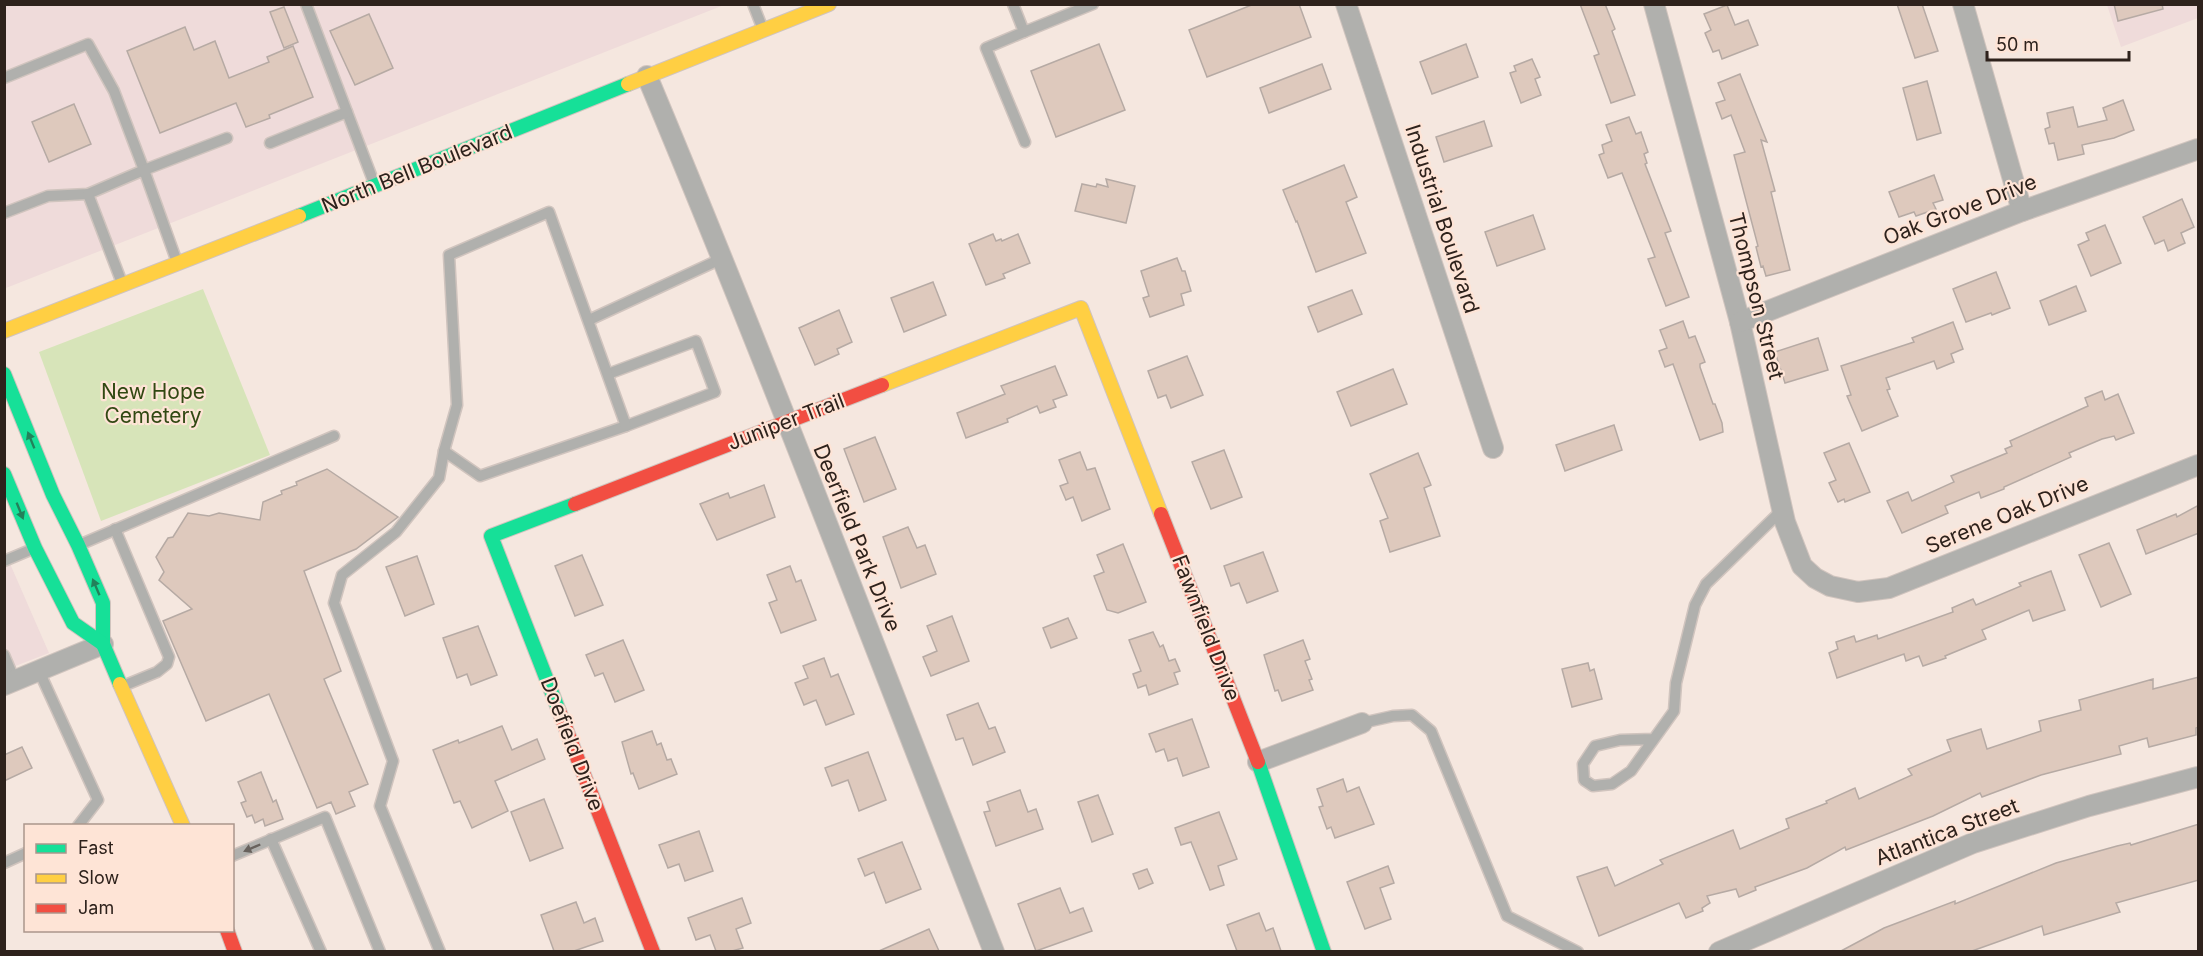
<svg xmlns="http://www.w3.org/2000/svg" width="2203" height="956" font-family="Inter,sans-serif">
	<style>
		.commercial { fill: #efdbda }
		.green { fill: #d7e4b9 }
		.building { fill: #dec9bd; stroke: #b6aaa4; stroke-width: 1.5 }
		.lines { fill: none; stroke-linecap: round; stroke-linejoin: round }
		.lane-casing { stroke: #d0c4be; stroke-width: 13 }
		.street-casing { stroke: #d0c4be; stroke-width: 22 }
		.fast-casing { stroke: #d0c4be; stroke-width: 16 }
		.slow-casing { stroke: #d0c4be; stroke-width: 16 }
		.jam-casing { stroke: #d0c4be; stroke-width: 16 }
		.lane { stroke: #b0b0ad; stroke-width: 10 }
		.street { stroke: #b0b0ad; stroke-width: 20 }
		.fast { stroke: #16e098; stroke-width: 14 }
		.slow { stroke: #ffcf43; stroke-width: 14 }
		.jam { stroke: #f24e42; stroke-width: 14 }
		.oneway { fill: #22815a }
		.oneway2 { fill: #68625d }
		.labels { text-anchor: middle; stroke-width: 4.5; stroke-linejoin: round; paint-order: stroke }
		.street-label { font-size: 21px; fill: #2e221c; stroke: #fee4d6 }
		.park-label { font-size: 21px; fill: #314812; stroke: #fee4d6 }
	</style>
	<rect width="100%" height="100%" fill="#f5e7df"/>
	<g class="commercial">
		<polygon points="5,5 724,5 6,288 5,284"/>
		<polygon points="2107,5 2198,5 2198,18 2121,47"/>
		<polygon points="4,550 49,653 5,670 4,670"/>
	</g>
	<polygon class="green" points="203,289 270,455 101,521 39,352"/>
	<g class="building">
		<polygon points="1254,4 1299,4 1311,37 1207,77 1189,30"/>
		<polygon points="1580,4 1605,4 1615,29 1612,31 1635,95 1611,103 1594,56 1599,54"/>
		<polygon points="1897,4 1922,4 1938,51 1915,58"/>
		<polygon points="2114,4 2162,4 2163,9 2118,21"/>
		<polygon points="1727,5 1735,25 1748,20 1758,45 1722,59 1719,50 1713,52 1705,33 1711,30 1704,14"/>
		<polygon points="284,7 298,42 284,48 270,12"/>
		<polygon points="369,14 393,68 355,85 330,31"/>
		<polygon points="185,27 194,50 215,41 229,78 269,62 267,57 293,46 313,97 269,115 270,118 246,127 236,103 160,133 127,51"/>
		<polygon points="1099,44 1125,110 1056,137 1031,71"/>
		<polygon points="1466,44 1478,77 1432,94 1420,62"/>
		<polygon points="1532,59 1540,77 1535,79 1541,95 1521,103 1510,73 1516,71 1514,66"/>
		<polygon points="1322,64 1331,89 1269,113 1260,88"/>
		<polygon points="1740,74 1767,142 1761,140 1775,191 1771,192 1790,270 1766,276 1763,266 1761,267 1756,247 1758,246 1734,155 1745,152 1731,115 1722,119 1716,103 1725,100 1718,83"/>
		<polygon points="1927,81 1941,133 1917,140 1903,88"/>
		<polygon points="2123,100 2134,130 2114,138 2082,145 2084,154 2058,160 2054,143 2049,144 2045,129 2050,127 2047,113 2073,107 2078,127 2107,120 2103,108"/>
		<polygon points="74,104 91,144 49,162 32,122"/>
		<polygon points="1629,117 1636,134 1641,132 1648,152 1644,154 1647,163 1645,164 1671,231 1665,233 1689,297 1666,306 1648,259 1655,257 1622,173 1608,178 1599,155 1604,153 1602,145 1612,141 1606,125"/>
		<polygon points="1484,121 1492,146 1444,162 1436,137"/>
		<polygon points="1344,165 1357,197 1346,202 1366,253 1316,272 1297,221 1296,222 1283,190"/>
		<polygon points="1934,175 1943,200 1933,203 1936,209 1916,216 1914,212 1899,217 1889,192"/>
		<polygon points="1106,179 1135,186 1126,223 1075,211 1082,184 1096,187 1097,184 1108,187"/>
		<polygon points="2182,199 2194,227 2181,233 2185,243 2168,251 2164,240 2155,244 2143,217"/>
		<polygon points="1533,215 1545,249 1497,266 1485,232"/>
		<polygon points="2105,225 2121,263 2091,276 2078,245 2089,240 2086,233"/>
		<polygon points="993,234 996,241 1001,239 1002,241 1018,234 1030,263 1003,274 1005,278 986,285 969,244"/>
		<polygon points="1177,258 1182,271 1185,271 1191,291 1181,294 1184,305 1150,317 1143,298 1149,296 1141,271"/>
		<polygon points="1996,272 2010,308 1992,315 1991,313 1966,322 1953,289"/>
		<polygon points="933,282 946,315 904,332 891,298"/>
		<polygon points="2076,286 2086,311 2049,325 2040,301"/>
		<polygon points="1352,290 1362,314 1318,332 1308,307"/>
		<polygon points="839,310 852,342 837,349 839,354 815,365 799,328"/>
		<polygon points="1683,321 1689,338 1695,336 1705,362 1700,364 1700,367 1713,404 1715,404 1722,423 1723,432 1700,440 1673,364 1665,367 1659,351 1667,348 1660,330"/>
		<polygon points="1953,322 1963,349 1951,354 1954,362 1937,369 1934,361 1886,378 1890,389 1887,390 1898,416 1862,431 1847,396 1851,395 1841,366 1914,342 1912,338"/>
		<polygon points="1818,338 1828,370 1785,383 1775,352"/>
		<polygon points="1187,356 1203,395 1171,408 1166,395 1158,398 1148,371"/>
		<polygon points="1055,366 1067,395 1053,400 1056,407 1040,413 1037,406 1007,419 1008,422 966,438 957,413 1005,394 1001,386"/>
		<polygon points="1393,369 1407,404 1351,426 1337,392"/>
		<polygon points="2102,391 2105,400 2118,394 2134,433 2116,440 2114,436 2102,439 2069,453 2071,457 2004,487 2004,489 1981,498 1979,492 1945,506 1948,513 1902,533 1887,501 1908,492 1912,501 1954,482 1951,476 2007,453 2005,449 2012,446 2010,441 2088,406 2085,398"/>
		<polygon points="1614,425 1622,450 1565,471 1556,445"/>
		<polygon points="875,437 896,489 864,502 844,449"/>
		<polygon points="1849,443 1870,492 1845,502 1844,499 1838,502 1829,483 1836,480 1824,453"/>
		<polygon points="1224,450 1242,497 1211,509 1192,462"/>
		<polygon points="1080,452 1087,470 1095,468 1110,509 1082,521 1073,497 1066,500 1060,486 1068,483 1059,460"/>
		<polygon points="1418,453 1431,485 1424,488 1440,536 1390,552 1380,521 1388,518 1370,474"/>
		<polygon points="327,469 398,517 356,549 304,571 341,671 324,679 368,784 349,792 355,806 336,814 331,802 317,808 269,694 206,721 163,621 192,609 159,580 164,572 156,557 168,538 173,537 188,513 209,516 219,513 260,520 263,502 282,494 281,491 297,485 296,482"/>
		<polygon points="764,485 775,517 717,540 700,504 728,493 730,498"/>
		<polygon points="2199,505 2199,533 2146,554 2137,530 2176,514 2177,517"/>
		<polygon points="908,527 917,548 925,545 936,574 901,588 883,537"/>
		<polygon points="2109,543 2131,594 2101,607 2079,555"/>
		<polygon points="1123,544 1146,602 1118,613 1107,610 1094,576 1104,572 1097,555"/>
		<polygon points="1263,552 1278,591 1247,603 1239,583 1231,586 1224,566"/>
		<polygon points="582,555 603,605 575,616 555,566"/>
		<polygon points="417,556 434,604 405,616 386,567"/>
		<polygon points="790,566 796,582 801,580 816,620 781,633 769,603 777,600 767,575"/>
		<polygon points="2051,571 2065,610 2033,621 2029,610 1982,630 1986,639 1945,656 1946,658 1923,666 1919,656 1906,661 1904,654 1837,678 1829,653 1838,649 1836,642 1854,636 1856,642 1877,635 1878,639 1953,612 1952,608 1973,599 1976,605 2021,586 2019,583"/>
		<polygon points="952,616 969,661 931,676 923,657 937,651 927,626"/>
		<polygon points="1068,618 1077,638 1051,648 1043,628"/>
		<polygon points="478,626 497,675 471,685 467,674 457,678 443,638"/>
		<polygon points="1153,632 1160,647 1163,645 1169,661 1175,659 1180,671 1174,673 1178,684 1149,695 1146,685 1138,688 1133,674 1141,671 1129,640"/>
		<polygon points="623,640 644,690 615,702 603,673 595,676 586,655"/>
		<polygon points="1303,640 1310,659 1305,661 1312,679 1309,680 1313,690 1282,701 1278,690 1275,691 1264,655"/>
		<polygon points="824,658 831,677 838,674 854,714 826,725 816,700 804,705 795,683 808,678 803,666"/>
		<polygon points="1588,663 1590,671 1594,669 1602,699 1572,707 1562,669"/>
		<polygon points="2199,677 2199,727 2196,728 2196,735 2149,747 2147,738 2119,746 2121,754 2041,775 1982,797 1980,793 1933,816 1846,850 1845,847 1807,868 1755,887 1756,890 1739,897 1736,889 1707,896 1710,903 1702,908 1703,911 1686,918 1679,903 1599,936 1577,877 1607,867 1615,886 1663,864 1660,860 1733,830 1740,849 1789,828 1786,819 1827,803 1826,801 1855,788 1859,799 1912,775 1908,769 1951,751 1947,740 1981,729 1987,749 2041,731 2039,721 2081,710 2079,700 2153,679 2153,689"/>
		<polygon points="978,703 989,729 995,727 1005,752 973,765 963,738 956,740 947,715"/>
		<polygon points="1192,719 1209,767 1183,776 1177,758 1168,761 1164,749 1156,752 1149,734"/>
		<polygon points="502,726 512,750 537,739 545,759 495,781 508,811 472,828 460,801 454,803 433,750 458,740 459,743"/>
		<polygon points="652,731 657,745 661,743 667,760 671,759 677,774 639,789 633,773 631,774 622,742"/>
		<polygon points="22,747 32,768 4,781 4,755"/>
		<polygon points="868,752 886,800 859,811 848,780 832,786 825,768"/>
		<polygon points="261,772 273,802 276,800 283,819 265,826 263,819 255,823 252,815 247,817 241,803 246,801 238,782"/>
		<polygon points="1343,779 1347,792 1359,787 1374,824 1335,838 1331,827 1327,829 1319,807 1323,806 1317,789"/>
		<polygon points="1020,790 1028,812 1036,809 1043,829 996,846 984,812 990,811 987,802"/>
		<polygon points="1098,795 1113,834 1092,842 1078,802"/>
		<polygon points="544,799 563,848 530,861 511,812"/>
		<polygon points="1219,812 1237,859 1218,866 1224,885 1210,890 1191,842 1181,845 1175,828"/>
		<polygon points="2199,824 2199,880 2116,903 2120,912 2044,935 2042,926 1972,951 1841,951 1884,928 1955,901 1955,904 2056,863 2117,846 2130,843 2131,845"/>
		<polygon points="699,831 713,871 685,881 679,864 668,868 659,845"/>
		<polygon points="902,842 921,889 886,903 874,872 865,876 858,859"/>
		<polygon points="1388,866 1394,883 1380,888 1391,919 1365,929 1347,882"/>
		<polygon points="1147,869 1153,883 1139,889 1133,874"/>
		<polygon points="1060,888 1070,913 1083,908 1092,931 1036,951 1018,904"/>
		<polygon points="742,898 751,923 736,929 743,948 732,951 716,951 710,935 696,940 688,918"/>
		<polygon points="576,902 584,923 595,918 603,941 574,951 554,951 541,915"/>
		<polygon points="1259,913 1266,931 1273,928 1281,951 1237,951 1227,925"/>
		<polygon points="929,929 939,951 879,951"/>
	</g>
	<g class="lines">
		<defs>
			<g id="lane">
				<polyline points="306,4 374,183"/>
				<polyline points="753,4 762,27"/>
				<polyline points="1013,4 1024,32 986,48 1025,142"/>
				<polyline points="1024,32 1093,4"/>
				<polyline points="4,78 88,44 114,91 144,170 88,194 48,196 4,213"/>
				<polyline points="270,143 347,112"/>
				<polyline points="88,194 122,283"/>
				<polyline points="177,262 144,170 227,138"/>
				<polyline points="589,320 723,258"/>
				<polyline points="444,451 480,476 626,426 715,392 696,341 608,374"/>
				<polyline points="115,529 169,657 167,664 157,672 123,686"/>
				<polyline points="79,545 334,436"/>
				<polyline points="4,561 35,548"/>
				<polyline points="4,655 15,681"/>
				<polyline points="39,671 98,800 78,826"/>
				<polyline points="1362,723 1393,716 1412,715 1431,731 1507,916 1578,952"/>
				<polyline points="1654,739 1620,740 1595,746 1583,764 1584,780 1593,786 1612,784 1631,771 1674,711 1676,683 1695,605 1706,584 1782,510"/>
				<polyline points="271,839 321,952"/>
				<polyline points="232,856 325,817 380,952"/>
				<polyline points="4,863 26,853"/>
				<polyline points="440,952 380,806 393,761 334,603 342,575 396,532 439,478 444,451 457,405 449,255 549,212 626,426"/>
			</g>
			<g id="street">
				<polyline points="1346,4 1493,448"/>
				<polyline points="1654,4 1740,322 1785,522 1802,566 1815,578 1830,586 1858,592 1889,588 2198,465"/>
				<polyline points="1963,4 2022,211"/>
				<path d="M647,76C768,365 879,659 994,952"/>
				<polyline points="1740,322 2022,211 2198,149"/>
				<polyline points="4,685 103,644"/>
				<polyline points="1258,762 1362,723"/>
				<polyline points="1719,952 1973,843 2089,806 2198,777"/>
			</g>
			<g id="fast">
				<polyline points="299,216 628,84"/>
				<polyline points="4,374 53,495 78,545 103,603 103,644 120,684"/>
				<polyline points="4,474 35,548 73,623 103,644"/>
				<polyline points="559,711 491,536 575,504"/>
				<polyline points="1258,762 1324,952"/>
			</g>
			<g id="slow">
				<polyline points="628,84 829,4"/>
				<polyline points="4,331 299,216"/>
				<polyline points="882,385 1081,308 1161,514"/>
				<polyline points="120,684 183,826"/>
			</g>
			<g id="jam">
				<polyline points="575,504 882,385"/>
				<polyline points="1161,514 1258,762"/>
				<polyline points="559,711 653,952"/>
				<polyline points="227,930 235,952"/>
			</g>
		</defs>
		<use href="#lane" class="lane-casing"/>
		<use href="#street" class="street-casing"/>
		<use href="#fast" class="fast-casing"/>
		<use href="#slow" class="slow-casing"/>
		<use href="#jam" class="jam-casing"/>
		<use href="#lane" class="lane"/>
		<use href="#street" class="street"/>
		<use href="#fast" class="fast"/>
		<use href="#slow" class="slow"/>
		<use href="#jam" class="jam"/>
	</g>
	<defs><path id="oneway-solid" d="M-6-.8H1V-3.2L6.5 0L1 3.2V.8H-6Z" transform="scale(1.5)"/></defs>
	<g class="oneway">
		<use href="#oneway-solid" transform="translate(31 440) rotate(-112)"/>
		<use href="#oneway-solid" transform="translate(20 511) rotate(68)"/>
		<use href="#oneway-solid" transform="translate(96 587) rotate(-113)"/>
	</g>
	<use class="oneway2" href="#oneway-solid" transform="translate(252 848) rotate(157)"/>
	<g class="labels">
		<g class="street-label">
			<text transform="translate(417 169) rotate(-22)" y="7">North Bell Boulevard</text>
			<text transform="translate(1960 210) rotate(-21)" y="7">Oak Grove Drive</text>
			<text transform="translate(1442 219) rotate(72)" y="7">Industrial Boulevard</text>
			<text transform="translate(1756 296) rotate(76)" y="7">Thompson Street</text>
			<text transform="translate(786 422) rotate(-21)" y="7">Juniper Trail</text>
			<text transform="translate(2007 515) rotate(-22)" y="7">Serene Oak Drive</text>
			<text transform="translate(857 538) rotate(68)" y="7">Deerfield Park Drive</text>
			<text transform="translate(1206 628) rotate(69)" y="7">Fawnfield Drive</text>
			<text transform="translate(572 744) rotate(69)" y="7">Doefield Drive</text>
			<text transform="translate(1947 832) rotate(-21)" y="7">Atlantica Street</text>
		</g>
		<g class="park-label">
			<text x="153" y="399">New Hope<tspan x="153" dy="24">Cemetery</tspan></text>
		</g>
	</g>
	<rect width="2203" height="956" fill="none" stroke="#2e221c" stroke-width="12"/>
	<rect x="24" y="824" width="210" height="108" fill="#fee4d6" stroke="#ab968c" stroke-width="1.5"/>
	<rect x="36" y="844" width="30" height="9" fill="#16e098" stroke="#ab968c" stroke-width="1.5"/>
	<text x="78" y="854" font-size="18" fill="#2e221c">Fast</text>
	<rect x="36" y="874" width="30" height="9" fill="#ffcf43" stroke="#ab968c" stroke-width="1.5"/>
	<text x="78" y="884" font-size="18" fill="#2e221c">Slow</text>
	<rect x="36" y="904" width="30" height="9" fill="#f24e42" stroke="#ab968c" stroke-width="1.5"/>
	<text x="78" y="914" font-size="18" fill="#2e221c">Jam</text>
	<path d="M1987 51v9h142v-9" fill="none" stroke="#2e221c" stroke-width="3"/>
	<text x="1996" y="51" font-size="18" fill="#2e221c" stroke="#fee4d6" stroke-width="4.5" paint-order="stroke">50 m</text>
</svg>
